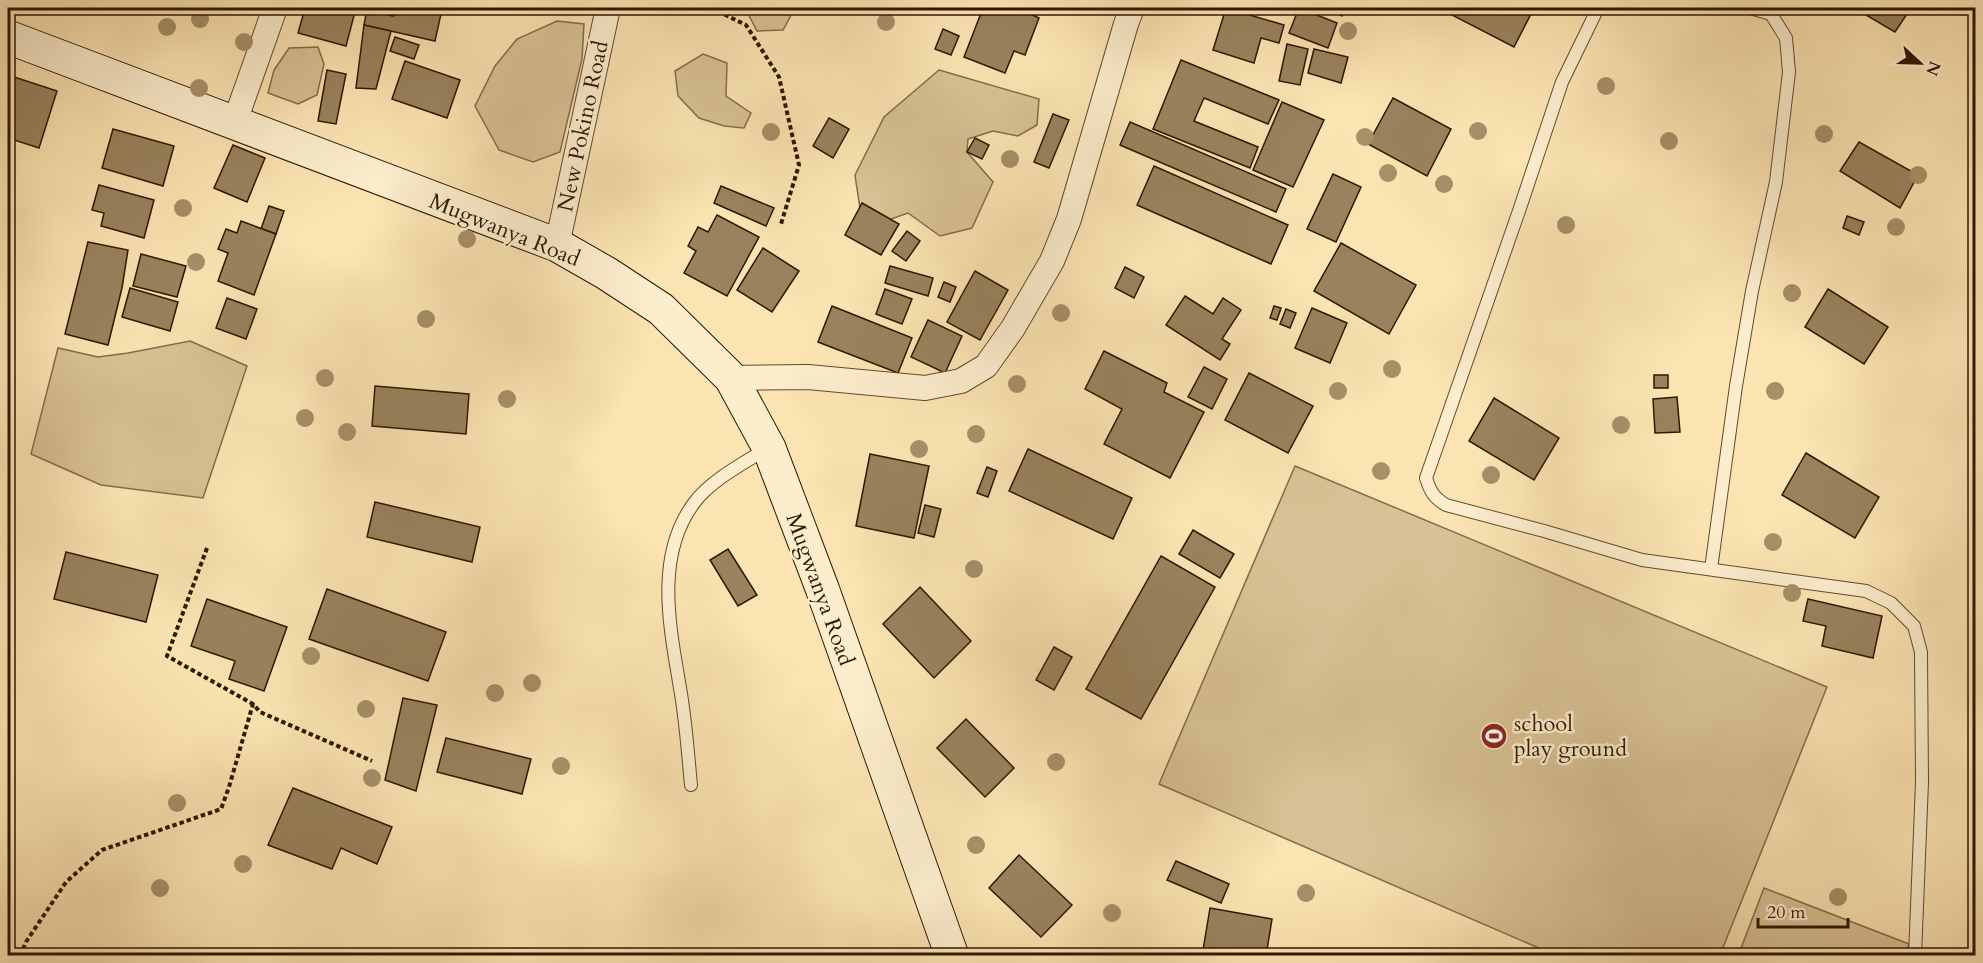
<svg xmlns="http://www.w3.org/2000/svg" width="1983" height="963" font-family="Cardo,serif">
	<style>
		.green { fill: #d8c194; stroke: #846c4a; stroke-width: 1.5 }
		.building { fill: #99825d; stroke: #2f1700; stroke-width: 1.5 }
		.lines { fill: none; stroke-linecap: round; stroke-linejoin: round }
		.lane-casing { stroke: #624a2c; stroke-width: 14 }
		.street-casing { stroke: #624a2c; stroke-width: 26 }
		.secondary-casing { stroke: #2f1700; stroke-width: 35 }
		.path { stroke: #2f1700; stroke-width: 4; stroke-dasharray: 4.5 3; stroke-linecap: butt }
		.lane { stroke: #fcedcd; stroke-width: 12 }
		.street { stroke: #fcedcd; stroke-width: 24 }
		.secondary { stroke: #fcedcd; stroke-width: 33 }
		.tree { fill: #a78f68 }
		.labels { text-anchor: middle; stroke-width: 5; stroke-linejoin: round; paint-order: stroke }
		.street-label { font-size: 22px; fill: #2f1700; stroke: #fcedcd }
		.poi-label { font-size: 22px; fill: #2f1700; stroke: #fcedcd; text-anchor: start }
	</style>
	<rect width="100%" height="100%" fill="#fbe4b2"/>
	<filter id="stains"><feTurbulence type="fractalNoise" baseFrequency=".00333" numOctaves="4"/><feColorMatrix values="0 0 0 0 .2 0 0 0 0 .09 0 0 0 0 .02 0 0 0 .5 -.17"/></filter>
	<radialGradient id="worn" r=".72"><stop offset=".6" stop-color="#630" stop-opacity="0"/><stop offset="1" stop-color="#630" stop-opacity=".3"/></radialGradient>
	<g class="green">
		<polygon points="745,8 795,8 783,30 757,31"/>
		<polygon points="557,21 584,24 582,59 560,152 533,162 499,150 475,106 495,66 517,39"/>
		<polygon points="318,47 324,64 317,95 298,104 268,93 274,70 289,48"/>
		<polygon points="703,54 727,63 726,96 751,113 744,128 724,126 699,118 678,96 675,71"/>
		<polygon points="939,70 1039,99 1037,125 1018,136 993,131 968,139 967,152 993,182 972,228 940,236 908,213 863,229 855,175 884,117"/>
		<polygon points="190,341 247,366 203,498 101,485 31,454 58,348 98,357 128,353"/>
		<polygon points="1295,466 1827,687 1720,955 1555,955 1159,784"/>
		<polygon points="1764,888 1909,944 1905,955 1738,956"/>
	</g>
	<g class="building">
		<polygon points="98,8 134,8 133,14 97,11"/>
		<polygon points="305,8 356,8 346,46 298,33"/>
		<polygon points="397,8 441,14 435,41 364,25 367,9 393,16"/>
		<polygon points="983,8 1033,8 1030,14 1039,18 1025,55 1014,51 1005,73 964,57"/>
		<polygon points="1226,8 1284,25 1279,43 1261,38 1254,63 1213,50"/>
		<polygon points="1299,8 1337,23 1328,48 1289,33"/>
		<polygon points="1328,8 1346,8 1342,16"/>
		<polygon points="1456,8 1534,8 1514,47 1452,15"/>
		<polygon points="1854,8 1911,8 1895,32"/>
		<polygon points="364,25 391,31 376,89 356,88"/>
		<polygon points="943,29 959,36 951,55 935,49"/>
		<polygon points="395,37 419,45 414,59 390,51"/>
		<polygon points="1287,44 1308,49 1300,85 1279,81"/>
		<polygon points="1314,49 1348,57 1341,83 1308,73"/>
		<polygon points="1181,60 1279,100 1268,124 1204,98 1194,121 1258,147 1250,168 1153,129"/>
		<polygon points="405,61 460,80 447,118 392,99"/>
		<polygon points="327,70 346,74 336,124 318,121"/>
		<polygon points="8,75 57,91 39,148 8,138"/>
		<polygon points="1393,98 1451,129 1427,176 1368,144"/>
		<polygon points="1282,102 1324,120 1293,187 1253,170"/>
		<polygon points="1053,114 1069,120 1049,168 1034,162"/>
		<polygon points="829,118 849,129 833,158 813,146"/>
		<polygon points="1130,122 1286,189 1276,212 1120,145"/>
		<polygon points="113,129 174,146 163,186 102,168"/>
		<polygon points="975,138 989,145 982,159 967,152"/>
		<polygon points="1859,142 1918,175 1900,208 1840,171"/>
		<polygon points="233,145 265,158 247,202 214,188"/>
		<polygon points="1154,166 1288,225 1271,264 1137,205"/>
		<polygon points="1333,174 1361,187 1336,242 1307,229"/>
		<polygon points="99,185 154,200 144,238 101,226 104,213 92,210"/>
		<polygon points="721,186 774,208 766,226 714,203"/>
		<polygon points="862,203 899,224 881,255 845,235"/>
		<polygon points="269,206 284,211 276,234 261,229"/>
		<polygon points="717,215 759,237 727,296 684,273 696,251 688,246 698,227 708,232"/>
		<polygon points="1847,216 1864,222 1859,235 1843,228"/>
		<polygon points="241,221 276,234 254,295 218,281 228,253 218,249 226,229 237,233"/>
		<polygon points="907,231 920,241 906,261 892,251"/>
		<polygon points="88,242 128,250 122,288 108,345 65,334"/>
		<polygon points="1341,243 1416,285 1389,334 1314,291"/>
		<polygon points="763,248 799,271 772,312 737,290"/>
		<polygon points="141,254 186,266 177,297 133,286"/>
		<polygon points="890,266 933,278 928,296 885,283"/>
		<polygon points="1125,267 1144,277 1134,298 1115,288"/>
		<polygon points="975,271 1008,290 980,340 947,322"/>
		<polygon points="944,282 956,287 950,302 938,297"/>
		<polygon points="130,288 178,302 170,331 122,317"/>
		<polygon points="885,289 912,299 902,324 876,314"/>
		<polygon points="1828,289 1888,327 1864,364 1805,327"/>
		<polygon points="1185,296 1213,314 1223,298 1241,310 1222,339 1230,344 1220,360 1166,325"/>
		<polygon points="227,298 257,309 246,339 216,328"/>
		<polygon points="832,306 912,338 898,373 818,342"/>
		<polygon points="1274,306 1281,308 1277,320 1270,318"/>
		<polygon points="1312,308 1347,323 1330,363 1295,348"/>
		<polygon points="1286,309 1296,313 1290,328 1280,324"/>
		<polygon points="928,320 962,336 945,373 911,357"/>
		<polygon points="1104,351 1167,383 1164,392 1204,412 1170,478 1104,444 1122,409 1085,389"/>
		<polygon points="1204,367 1227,379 1212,409 1188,397"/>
		<polygon points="1249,373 1313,406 1288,453 1225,420"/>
		<rect x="1654" y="375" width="14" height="13"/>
		<polygon points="375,386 469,394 466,434 372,426"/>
		<polygon points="1677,397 1680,432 1655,433 1653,399"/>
		<polygon points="1494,398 1559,438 1534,480 1469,441"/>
		<polygon points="1028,449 1132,498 1113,539 1009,491"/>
		<polygon points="1806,453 1879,497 1855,538 1782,495"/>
		<polygon points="870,454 929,466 914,538 856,526"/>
		<polygon points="987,467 997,471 988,497 977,493"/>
		<polygon points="375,502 480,527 472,562 367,537"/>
		<polygon points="925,505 941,509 934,537 918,533"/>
		<polygon points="1193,530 1234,554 1220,578 1179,554"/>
		<polygon points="728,549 757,595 738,606 710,560"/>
		<polygon points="66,552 158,575 146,622 54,599"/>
		<polygon points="1161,556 1215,587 1141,719 1086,689"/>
		<polygon points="920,587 971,641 934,678 883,624"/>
		<polygon points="327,589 446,632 428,681 309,639"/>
		<polygon points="207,599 287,627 264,691 229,679 235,661 191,646"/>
		<polygon points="1808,599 1882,616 1873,658 1822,646 1826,626 1803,621"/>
		<polygon points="1054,647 1072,657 1054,690 1036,680"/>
		<polygon points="403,698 437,705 416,791 385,780"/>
		<polygon points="966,719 1014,768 985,797 937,748"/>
		<polygon points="446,738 531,759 522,794 437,772"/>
		<polygon points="293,788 392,827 377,864 341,848 332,869 268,845"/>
		<polygon points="1019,855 1072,905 1041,937 989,888"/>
		<polygon points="1176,861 1229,884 1221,903 1167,880"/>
		<polygon points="1210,908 1272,919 1266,956 1202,956"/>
	</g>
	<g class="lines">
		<defs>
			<g id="lane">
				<path d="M1598,8L1562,82L1520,208L1426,478C1430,491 1434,498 1446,505L1544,531L1642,560L1866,591L1891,603L1914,626L1921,652L1922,782L1915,956"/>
				<polyline points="1711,569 1736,386 1752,291 1776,182 1789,72 1786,38 1771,14 1750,8"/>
				<path d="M691,785C688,754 686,724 681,694C671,632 653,558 694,503C711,480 744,463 768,448"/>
			</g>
			<g id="street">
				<polyline points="234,124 275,8"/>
				<polyline points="557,245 608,8"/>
				<polyline points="731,378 808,377 925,388 961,381 986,366 1013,328 1052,261 1069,219 1126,24 1132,8"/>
			</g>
			<polyline id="secondary" points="8,37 557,245 606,273 661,309 731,378 769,448 822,588 952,956"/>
		</defs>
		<use href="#lane" class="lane-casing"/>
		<use href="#street" class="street-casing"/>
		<use href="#secondary" class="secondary-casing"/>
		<g class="path">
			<polyline points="711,8 746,25 779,77 799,165 781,224"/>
			<polyline points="207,548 167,656 253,704 260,712 372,761"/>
			<polyline points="20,956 26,942 66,882 102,850 221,809 229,787 253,704"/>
		</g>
		<use href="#lane" class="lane"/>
		<use href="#street" class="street"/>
		<use href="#secondary" class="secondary"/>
	</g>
	<g class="tree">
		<circle cx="200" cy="19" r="9"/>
		<circle cx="886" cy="22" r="9"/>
		<circle cx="167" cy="27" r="9"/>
		<circle cx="1348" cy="31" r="9"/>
		<circle cx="244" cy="42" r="9"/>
		<circle cx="1606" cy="86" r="9"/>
		<circle cx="199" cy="88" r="9"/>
		<circle cx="1478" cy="131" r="9"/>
		<circle cx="771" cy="132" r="9"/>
		<circle cx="1824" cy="134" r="9"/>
		<circle cx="1365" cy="137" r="9"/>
		<circle cx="1669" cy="141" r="9"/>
		<circle cx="1010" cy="159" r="9"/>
		<circle cx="1388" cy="173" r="9"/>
		<circle cx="1918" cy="175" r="9"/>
		<circle cx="1444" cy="184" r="9"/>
		<circle cx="183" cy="208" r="9"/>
		<circle cx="1566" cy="225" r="9"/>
		<circle cx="1896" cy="227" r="9"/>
		<circle cx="467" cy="239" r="9"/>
		<circle cx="196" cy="262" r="9"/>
		<circle cx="1792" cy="293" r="9"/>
		<circle cx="1061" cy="313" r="9"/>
		<circle cx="426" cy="319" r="9"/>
		<circle cx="1392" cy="369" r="9"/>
		<circle cx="325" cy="378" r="9"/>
		<circle cx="1017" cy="384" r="9"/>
		<circle cx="1338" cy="391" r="9"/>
		<circle cx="1775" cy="391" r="9"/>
		<circle cx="507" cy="399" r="9"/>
		<circle cx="305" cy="418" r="9"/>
		<circle cx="1621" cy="425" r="9"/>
		<circle cx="347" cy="432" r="9"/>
		<circle cx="976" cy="434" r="9"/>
		<circle cx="919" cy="449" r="9"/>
		<circle cx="1381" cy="471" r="9"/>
		<circle cx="1491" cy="475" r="9"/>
		<circle cx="1773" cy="542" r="9"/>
		<circle cx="974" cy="569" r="9"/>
		<circle cx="1792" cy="593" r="9"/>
		<circle cx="311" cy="656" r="9"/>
		<circle cx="532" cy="683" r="9"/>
		<circle cx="495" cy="693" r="9"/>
		<circle cx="366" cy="709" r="9"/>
		<circle cx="1056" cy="762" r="9"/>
		<circle cx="561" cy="766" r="9"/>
		<circle cx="372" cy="778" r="9"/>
		<circle cx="177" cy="803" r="9"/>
		<circle cx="976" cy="845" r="9"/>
		<circle cx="243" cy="864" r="9"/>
		<circle cx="160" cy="888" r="9"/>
		<circle cx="1306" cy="893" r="9"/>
		<circle cx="1838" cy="897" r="9"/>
		<circle cx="1112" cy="913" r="9"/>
	</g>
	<defs>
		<symbol id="stadium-disc" viewBox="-11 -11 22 22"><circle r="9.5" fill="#8f2418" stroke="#fcedcd"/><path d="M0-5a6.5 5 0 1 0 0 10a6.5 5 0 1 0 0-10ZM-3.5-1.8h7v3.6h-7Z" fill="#fff"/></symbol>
	</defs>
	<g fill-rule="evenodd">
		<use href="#stadium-disc" x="1479" y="721" width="30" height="30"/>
	</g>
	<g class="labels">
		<g class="street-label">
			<text transform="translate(582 126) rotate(-78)" y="8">New Pokino Road</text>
			<text transform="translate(505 229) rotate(22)" y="8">Mugwanya Road</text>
			<text transform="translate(821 589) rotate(70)" y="8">Mugwanya Road</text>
		</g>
		<g class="poi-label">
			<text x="1514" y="731">school<tspan x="1514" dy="25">play ground</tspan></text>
		</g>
	</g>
	<rect width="1983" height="963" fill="none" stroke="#fbe4b2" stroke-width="30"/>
	<rect x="9" y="9" width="1965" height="945" fill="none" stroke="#2f1700" stroke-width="3"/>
	<rect x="15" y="15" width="1953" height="933" fill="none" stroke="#2f1700" stroke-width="1.5"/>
	<g transform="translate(1920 63) rotate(112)" stroke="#fcedcd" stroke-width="4.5" paint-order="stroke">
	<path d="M0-4.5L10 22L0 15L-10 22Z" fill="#2f1700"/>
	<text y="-9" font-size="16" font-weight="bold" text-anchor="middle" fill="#2f1700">N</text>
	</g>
	<path d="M1758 918v9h90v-9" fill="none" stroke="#2f1700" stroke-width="3"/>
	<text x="1767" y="918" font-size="18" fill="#2f1700" stroke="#fcedcd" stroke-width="4.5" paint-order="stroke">20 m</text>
	<rect width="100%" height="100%" filter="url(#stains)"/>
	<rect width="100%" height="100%" fill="url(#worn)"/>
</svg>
